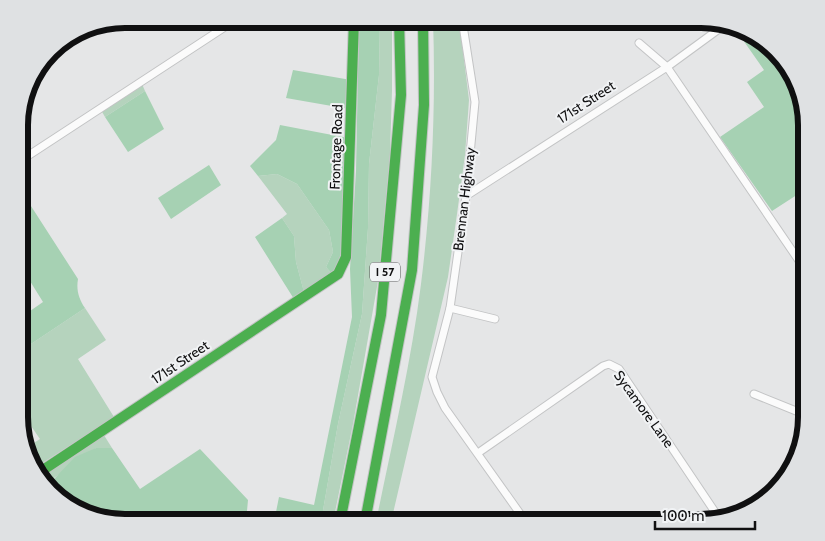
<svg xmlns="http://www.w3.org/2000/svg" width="825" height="541" font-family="Cabin,sans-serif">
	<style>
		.green { fill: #b5d3bd }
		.forest { fill: #a6d1b3 }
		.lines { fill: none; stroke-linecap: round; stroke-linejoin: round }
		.street-casing { stroke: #c3c4c5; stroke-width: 9 }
		.fast-casing { stroke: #c3c4c5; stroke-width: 12 }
		.street { stroke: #fbfbfb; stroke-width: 7 }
		.fast { stroke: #4caf50; stroke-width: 10 }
		.labels { text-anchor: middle; stroke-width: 4; stroke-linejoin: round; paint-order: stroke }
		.shield { fill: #f1f3f5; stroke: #545455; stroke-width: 1 }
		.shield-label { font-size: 12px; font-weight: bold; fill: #101011 }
		.street-label { font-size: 14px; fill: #101011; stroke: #f1f3f5 }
		.rim { fill: none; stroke: #101011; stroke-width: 6 }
	</style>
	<rect width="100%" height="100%" fill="#e5e6e7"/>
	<g class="green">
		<polygon points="380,19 392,19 392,90 390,154 378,281 353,424 333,522 321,522 338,424 362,314 368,228 369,164 379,75"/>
		<path d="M433,19H459L469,100L465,155L457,214L448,277L391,522H376C392,443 411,364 421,284C432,196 436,107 433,19Z"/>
		<polygon points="142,84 145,91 105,117 101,110"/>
		<polygon points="277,174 297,184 329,230 333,252 326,267 332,274 304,292 296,262 294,236 282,218 287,214 258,176"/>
		<polygon points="85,308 106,340 78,359 114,417 33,469 26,448 40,439 20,410 27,358 22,350"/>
		<polygon points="102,432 112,448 96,448 54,478 55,493 38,475"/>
	</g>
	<g class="forest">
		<polygon points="359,19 380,19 379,75 369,164 368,228 362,314 338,424 321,522 274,522 279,497 314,505 352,317 350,269 356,171"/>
		<polygon points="736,30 756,36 768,51 771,50 792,72 806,117 806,189 772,211 720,137 764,107 747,82 764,70"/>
		<polygon points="293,70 351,80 349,109 286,98"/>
		<polygon points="145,91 164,129 128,152 105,117"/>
		<polygon points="280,125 348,138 343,247 339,264 332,274 326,267 333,252 329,230 297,184 277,174 258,176 250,166 276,140"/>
		<polygon points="209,165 221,185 171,219 158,198"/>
		<path d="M20,189L78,279C76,290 79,299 85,308L22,350L20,347V318L43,302L20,265V238L31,230L20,211Z"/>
		<polygon points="282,218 294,236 296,262 304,292 294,299 255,237"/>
		<polygon points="96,448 112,448 140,489 200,449 248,500 246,522 124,522 66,504 55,493 54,479 75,457"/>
	</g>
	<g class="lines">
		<defs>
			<g id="street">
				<polyline points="462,19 475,102 466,196 450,308 432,377 437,392 445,408 526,522"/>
				<polyline points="639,43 667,67 806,271"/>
				<polyline points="20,161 237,19"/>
				<polyline points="466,196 667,67 719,29"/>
				<polyline points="450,308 495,319"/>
				<polyline points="754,394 806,415"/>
				<polyline points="478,453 603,366 609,364 619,369 715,512 700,522"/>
			</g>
			<g id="fast">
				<polyline points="37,474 338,274 346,257 354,19"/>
				<polyline points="340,522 381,315 401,95 399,19"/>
				<polyline points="365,522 412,270 424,105 423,19"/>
			</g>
		</defs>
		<use href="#street" class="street-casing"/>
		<use href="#fast" class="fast-casing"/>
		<use href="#street" class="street"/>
		<use href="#fast" class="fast"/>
	</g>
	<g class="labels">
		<rect class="shield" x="370" y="262.5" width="30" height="19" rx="4"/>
		<g class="shield-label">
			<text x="385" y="276">I 57</text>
		</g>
		<g class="street-label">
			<text transform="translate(586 102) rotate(-33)" y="5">171st Street</text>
			<text transform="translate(336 147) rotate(-88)" y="5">Frontage Road</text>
			<text transform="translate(464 199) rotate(-83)" y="5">Brennan Highway</text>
			<text transform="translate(180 362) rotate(-34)" y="5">171st Street</text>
			<text transform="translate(644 409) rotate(54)" y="5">Sycamore Lane</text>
		</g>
	</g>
	<path d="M0 0H825V541H0ZM125 28H701A97 97 0 0 1 798 125V417A97 97 0 0 1 701 514H125A97 97 0 0 1 28 417V125A97 97 0 0 1 125 28Z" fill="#dfe1e3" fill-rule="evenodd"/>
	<path class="rim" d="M125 28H701A97 97 0 0 1 798 125V417A97 97 0 0 1 701 514H125A97 97 0 0 1 28 417V125A97 97 0 0 1 125 28Z"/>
	<path d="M655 521v8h100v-8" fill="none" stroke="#101011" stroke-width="2.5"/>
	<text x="662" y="521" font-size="15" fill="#101011" stroke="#f1f3f5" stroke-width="4" paint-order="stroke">100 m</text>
</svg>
